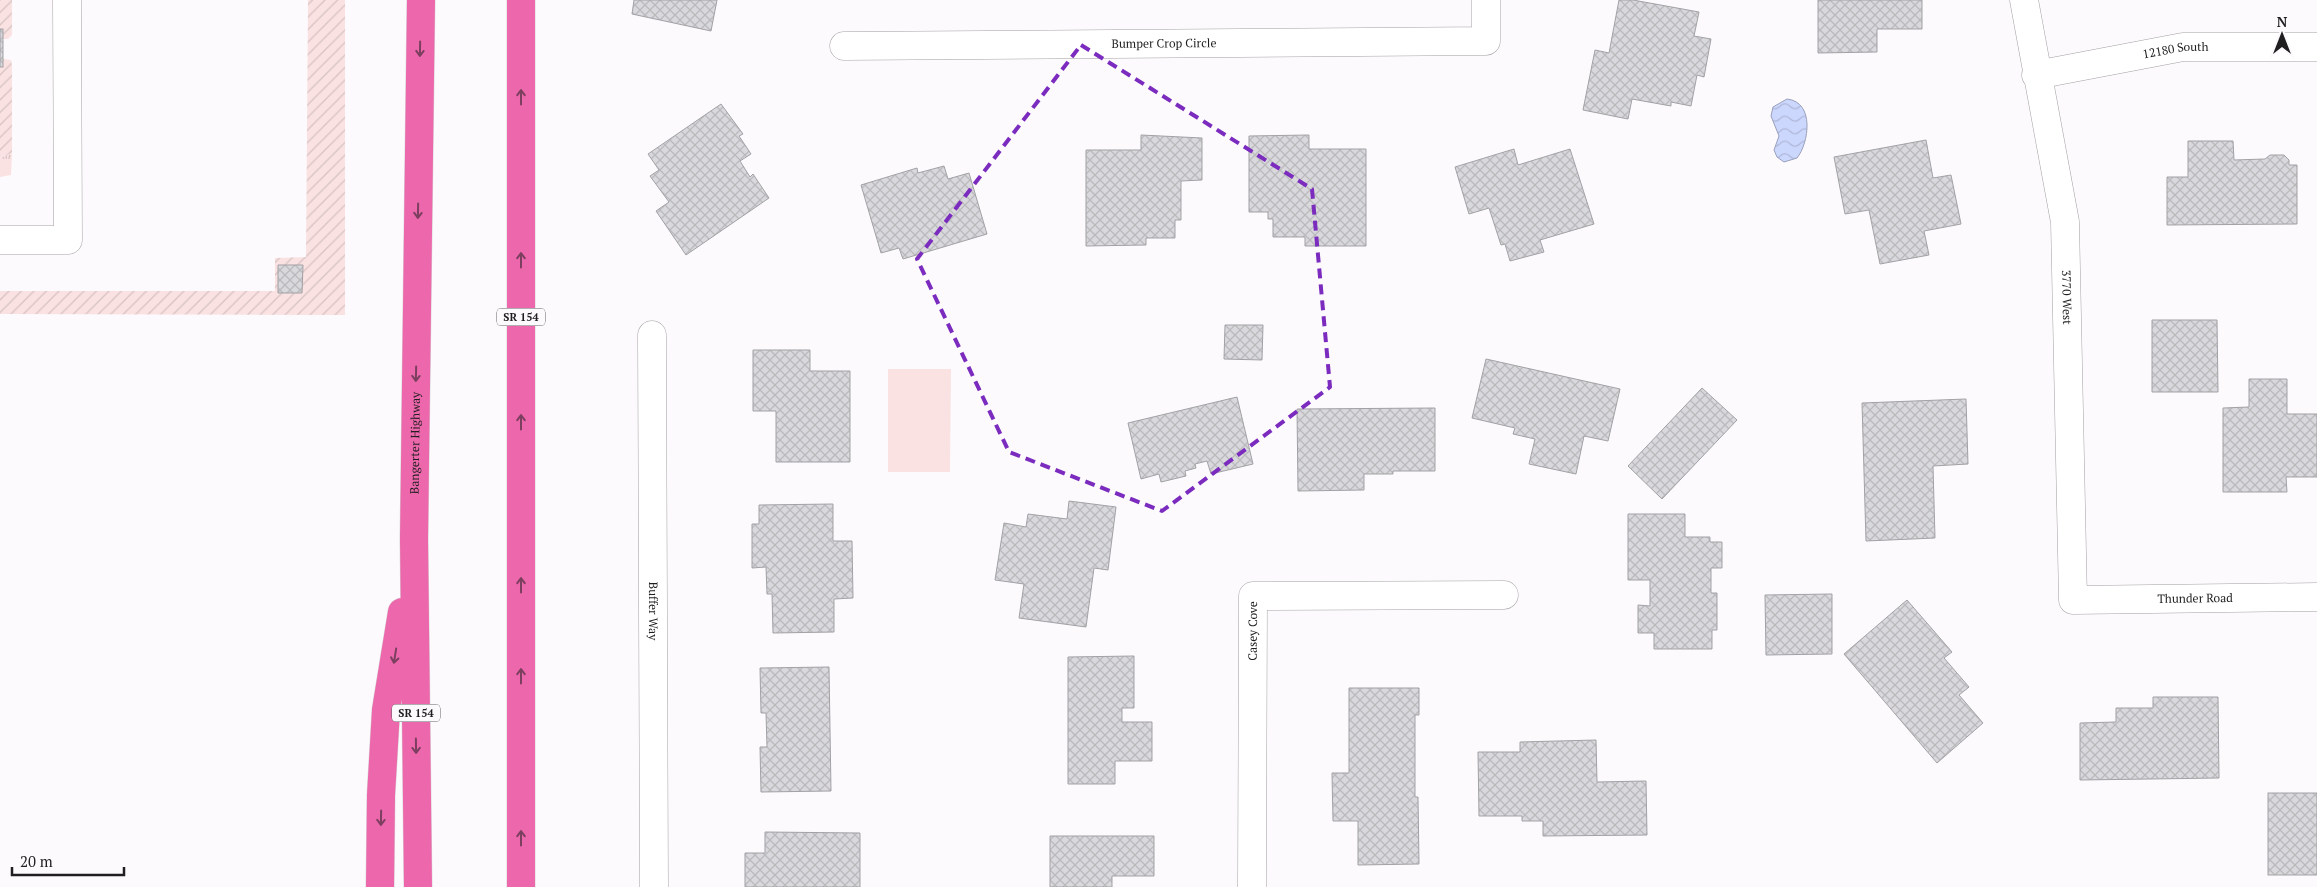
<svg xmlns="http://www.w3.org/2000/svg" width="2317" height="887" font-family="'PT Serif',serif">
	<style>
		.grass { fill: url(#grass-tufts) }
		.garden { fill: url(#garden-furrows) }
		.pitch { fill: #fae2e2 }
		.water { fill: url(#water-waves); stroke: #98a0bb }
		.building { fill: url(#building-cross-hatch); stroke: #a2a1a5 }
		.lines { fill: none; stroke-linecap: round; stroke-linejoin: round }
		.minor-casing { stroke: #a4a0a4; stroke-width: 29 }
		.highway-casing { stroke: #d7d7d7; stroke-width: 29 }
		.minor { stroke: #fff; stroke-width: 28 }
		.highway { stroke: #ed67ac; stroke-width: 28 }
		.oneway { stroke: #7c3f5f }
		.marked { fill: none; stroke: #7b2cbf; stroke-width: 4; stroke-dasharray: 10 6; stroke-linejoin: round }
		.labels { text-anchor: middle; stroke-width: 4.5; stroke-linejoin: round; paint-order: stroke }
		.shield { fill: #fdfafd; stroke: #626162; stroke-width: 1 }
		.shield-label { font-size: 11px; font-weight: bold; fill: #201f20 }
		.street-label { font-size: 12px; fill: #201f20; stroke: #fdfafd }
	</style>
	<defs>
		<pattern id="grass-tufts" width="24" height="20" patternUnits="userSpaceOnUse" patternTransform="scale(1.25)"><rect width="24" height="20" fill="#fae2e2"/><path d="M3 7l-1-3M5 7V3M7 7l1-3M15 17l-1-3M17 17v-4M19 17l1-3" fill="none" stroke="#d6c1c2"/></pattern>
		<pattern id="garden-furrows" width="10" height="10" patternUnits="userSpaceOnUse" patternTransform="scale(1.25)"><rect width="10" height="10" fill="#fae2e2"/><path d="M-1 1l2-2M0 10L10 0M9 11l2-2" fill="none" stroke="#d6c1c2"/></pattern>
		<pattern id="water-waves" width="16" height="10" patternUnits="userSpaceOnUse" patternTransform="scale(1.25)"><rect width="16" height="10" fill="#ccd7fe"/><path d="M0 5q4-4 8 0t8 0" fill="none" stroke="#afb8d9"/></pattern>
		<pattern id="building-cross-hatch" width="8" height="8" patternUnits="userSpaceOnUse" patternTransform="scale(1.25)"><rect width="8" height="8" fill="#d9d8dc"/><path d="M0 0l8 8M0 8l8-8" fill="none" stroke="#bab9bc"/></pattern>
	</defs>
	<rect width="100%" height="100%" fill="#fdfafd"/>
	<polygon class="grass" points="12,153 11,175 0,177 0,158"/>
	<g class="garden">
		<polygon points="0,0 12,0 12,35 8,39 3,39 3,29 0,29"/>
		<polygon points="308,0 345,0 345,315 0,314 0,291 275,291 275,258 306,257"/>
		<polygon points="3,59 11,60 12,65 12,153 0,158 0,67 3,67"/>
	</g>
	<polygon class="pitch" points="888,369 951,369 950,472 888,472"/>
	<path class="water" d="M1787,99C1815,102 1809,143 1797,158L1784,162L1777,157L1774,150L1779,136L1771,116L1773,107Z"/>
	<g class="building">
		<polygon points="634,0 717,0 711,31 632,14"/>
		<polygon points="1619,0 1633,0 1699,12 1694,36 1711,39 1704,77 1697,75 1691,106 1671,102 1671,106 1632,99 1628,119 1583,110 1595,50 1609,53"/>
		<polygon points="1818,0 1922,0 1922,29 1877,29 1877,52 1818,53"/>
		<rect x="0" y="29" width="3" height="38"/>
		<polygon points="721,104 743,134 739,136 751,154 740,161 750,177 753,174 769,198 686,255 656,211 669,202 650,176 659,170 648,154"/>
		<polygon points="1141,135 1202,138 1202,180 1181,181 1181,220 1175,220 1175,238 1146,238 1146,245 1086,246 1086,150 1141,150"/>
		<polygon points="1309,135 1309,149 1366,149 1366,246 1305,246 1305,237 1273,237 1273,219 1268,219 1268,212 1249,212 1249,136"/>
		<polygon points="1926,140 1933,178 1951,175 1961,224 1924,231 1929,255 1880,264 1869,210 1845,214 1834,157"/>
		<polygon points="2188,141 2233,141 2234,160 2265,159 2270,155 2284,155 2289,160 2289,165 2297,165 2297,224 2167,225 2167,177 2188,177"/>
		<polygon points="1514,149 1518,165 1570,149 1594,224 1540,240 1544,252 1510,261 1505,244 1501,245 1489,208 1469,214 1455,167"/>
		<polygon points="944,166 948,179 969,173 987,234 903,259 899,248 881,253 861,185 917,168 918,173"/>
		<polygon points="278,265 303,265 302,293 278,293"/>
		<polygon points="2152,320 2217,320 2218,392 2152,392"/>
		<polygon points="1225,325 1263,325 1262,360 1224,359"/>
		<polygon points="753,350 810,350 810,371 850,371 850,462 776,462 776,411 753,411"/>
		<polygon points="1486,359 1620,389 1608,441 1584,436 1576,474 1529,464 1535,439 1513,434 1515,428 1472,418"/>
		<polygon points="2249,379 2287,379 2287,414 2317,414 2317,477 2286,477 2287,492 2223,492 2223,408 2249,407"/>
		<polygon points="1702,388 1737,420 1662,499 1628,466"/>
		<polygon points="1237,397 1253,464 1211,474 1207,461 1195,464 1196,468 1185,471 1186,476 1161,482 1159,474 1141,479 1128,423"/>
		<polygon points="1966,399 1968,464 1933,466 1935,538 1866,541 1862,403"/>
		<polygon points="1435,408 1435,471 1393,471 1393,474 1364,474 1364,490 1298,491 1297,409"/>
		<polygon points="1069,501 1116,507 1108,570 1094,568 1086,627 1019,618 1024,584 995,580 1004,523 1026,527 1028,514 1067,519"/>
		<polygon points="833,504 833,541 852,541 853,598 834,599 834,632 773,633 772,594 767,594 766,567 752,568 752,524 759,524 759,505"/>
		<polygon points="1628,514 1685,514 1685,537 1710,537 1710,542 1722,542 1722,568 1711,568 1711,593 1717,593 1717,630 1712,630 1712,649 1654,649 1654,633 1638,633 1638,605 1650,606 1650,580 1628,580"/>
		<polygon points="1832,594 1832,654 1766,655 1765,595"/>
		<polygon points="1907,600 1952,652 1944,658 1969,687 1959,695 1983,723 1937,763 1844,654"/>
		<polygon points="1134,656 1134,708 1122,708 1122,722 1152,722 1152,761 1115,761 1115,784 1068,784 1068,657"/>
		<polygon points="829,667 831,791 761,792 760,747 767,747 766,713 761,713 760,668"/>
		<polygon points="1349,688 1419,688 1419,715 1415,715 1415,797 1418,797 1419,864 1358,865 1358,821 1333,821 1332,773 1349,773"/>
		<polygon points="2153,697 2218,697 2219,778 2080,780 2080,723 2116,722 2116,708 2153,708"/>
		<polygon points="1596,740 1597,782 1646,781 1647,835 1543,836 1543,821 1522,821 1522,816 1479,816 1478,752 1520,752 1520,742"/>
		<rect x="2268" y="793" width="49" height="82"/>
		<polygon points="765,832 860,833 860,887 745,887 745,853 765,853"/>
		<polygon points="1050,836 1154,836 1154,876 1112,876 1112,887 1050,887"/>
	</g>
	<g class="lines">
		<defs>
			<g id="minor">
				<path id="s1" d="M2024,0L2065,222L2073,600L2317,597"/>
				<path id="s2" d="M844,46L1486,41V0"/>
				<path id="s3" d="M2036,75L2183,47H2317"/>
				<polyline points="0,240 68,240 67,0"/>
				<path id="s4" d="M652,335L654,887"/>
				<path id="s5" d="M1252,887L1253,596L1504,595"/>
			</g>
			<g id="highway">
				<polyline points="521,0 521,887"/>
				<polyline points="380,887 381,795 386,710 402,612"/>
				<path id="s6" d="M418,887L414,539L421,0"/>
			</g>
		</defs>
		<use href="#minor" class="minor-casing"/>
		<use href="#highway" class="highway-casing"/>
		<use href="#minor" class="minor"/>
		<use href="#highway" class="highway"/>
	</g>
	<defs><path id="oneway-shaft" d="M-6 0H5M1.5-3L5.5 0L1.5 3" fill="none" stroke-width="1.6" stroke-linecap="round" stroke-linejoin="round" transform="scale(1.25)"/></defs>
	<g class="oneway">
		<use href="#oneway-shaft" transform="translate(420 49) rotate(91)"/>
		<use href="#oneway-shaft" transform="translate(521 97) rotate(-90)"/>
		<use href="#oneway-shaft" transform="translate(418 211) rotate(91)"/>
		<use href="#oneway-shaft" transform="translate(521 260) rotate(-90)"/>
		<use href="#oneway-shaft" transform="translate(416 374) rotate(91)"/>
		<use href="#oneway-shaft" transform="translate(521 422) rotate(-90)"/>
		<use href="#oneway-shaft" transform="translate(521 585) rotate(-90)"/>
		<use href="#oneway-shaft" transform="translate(395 656) rotate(99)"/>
		<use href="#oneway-shaft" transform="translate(521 676) rotate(-90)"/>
		<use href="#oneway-shaft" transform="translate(416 746) rotate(89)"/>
		<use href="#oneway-shaft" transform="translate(381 818) rotate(91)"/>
		<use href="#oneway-shaft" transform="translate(521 838) rotate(-90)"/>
	</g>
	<path class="marked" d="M1081,45L1312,189L1330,387L1162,511L1009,452L917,259Z"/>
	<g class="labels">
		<g class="shield">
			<rect x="497" y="308.5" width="48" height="17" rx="4"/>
			<rect x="392" y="704.5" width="48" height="17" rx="4"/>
		</g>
		<g class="shield-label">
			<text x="521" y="321">SR 154</text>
			<text x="416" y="717">SR 154</text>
		</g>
		<g class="street-label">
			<text dy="4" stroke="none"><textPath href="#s2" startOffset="320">Bumper Crop Circle</textPath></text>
			<text dy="4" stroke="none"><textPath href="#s3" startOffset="142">12180 South</textPath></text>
			<text dy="4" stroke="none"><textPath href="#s1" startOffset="301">3770 West</textPath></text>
			<text dy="4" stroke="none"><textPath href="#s6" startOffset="444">Bangerter Highway</textPath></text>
			<text dy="4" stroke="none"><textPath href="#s1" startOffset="726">Thunder Road</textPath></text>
			<text dy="4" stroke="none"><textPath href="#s4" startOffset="276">Buffer Way</textPath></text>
			<text dy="4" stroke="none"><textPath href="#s5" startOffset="256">Casey Cove</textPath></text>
		</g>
	</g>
	<g transform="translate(2282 35)" stroke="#fdfafd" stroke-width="4" paint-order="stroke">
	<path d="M0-4L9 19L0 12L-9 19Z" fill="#201f20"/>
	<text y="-8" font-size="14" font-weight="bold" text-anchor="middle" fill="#201f20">N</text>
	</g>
	<path d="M12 867v8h112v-8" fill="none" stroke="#201f20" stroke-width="2.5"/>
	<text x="20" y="867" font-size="15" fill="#201f20" stroke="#fdfafd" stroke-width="4" paint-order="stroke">20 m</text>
</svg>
